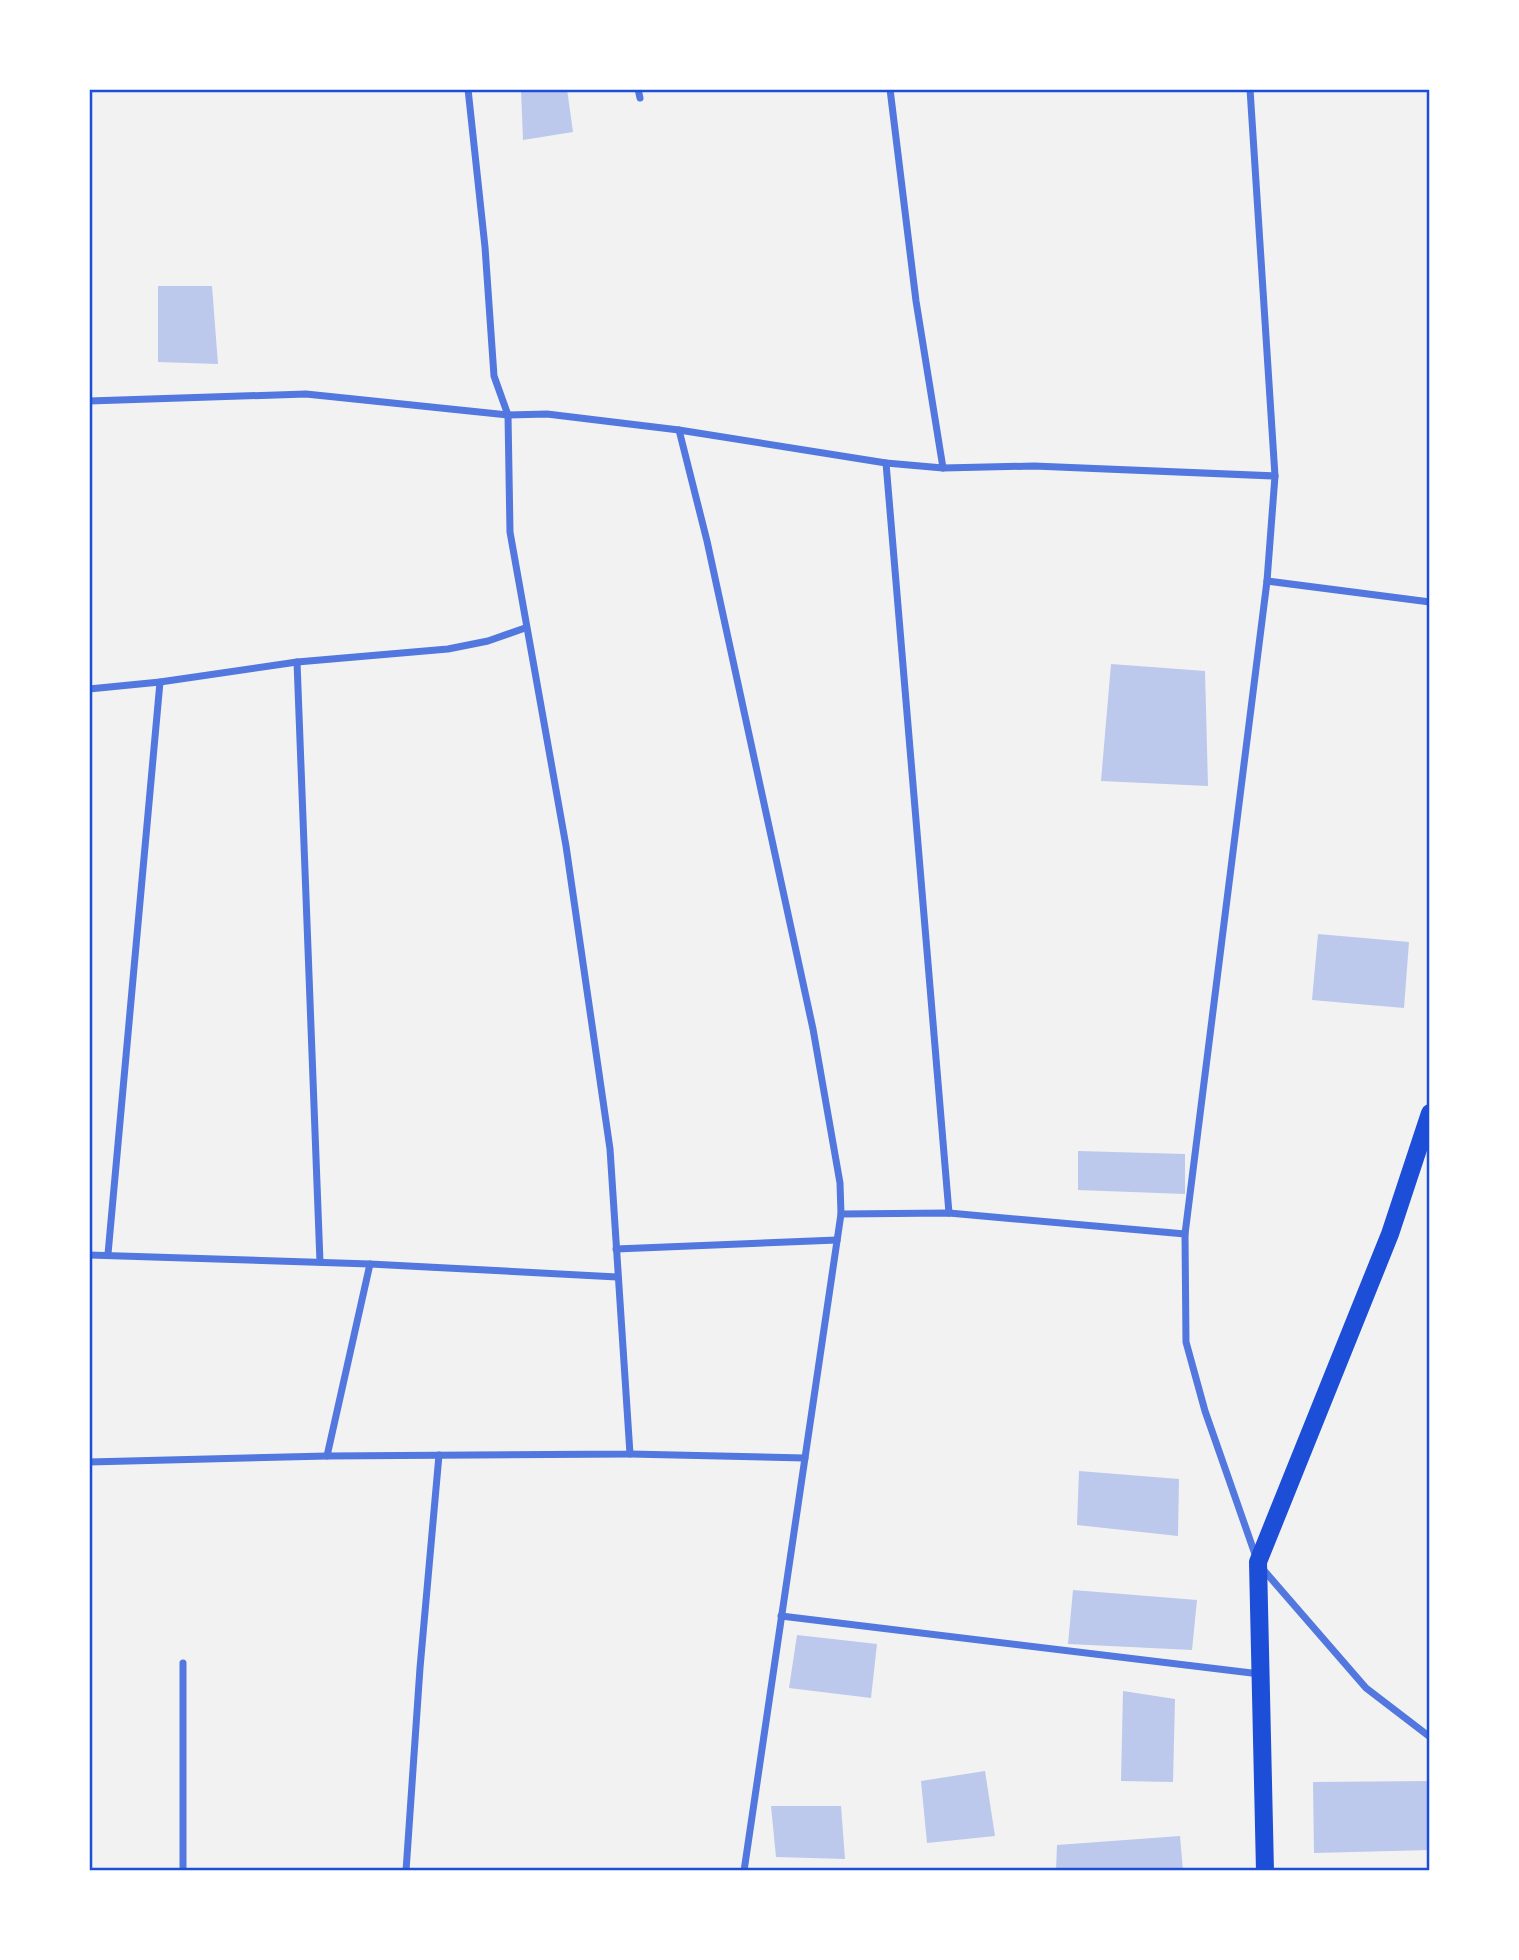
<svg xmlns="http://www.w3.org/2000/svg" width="1519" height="1960" font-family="'Noto Sans',sans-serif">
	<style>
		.building { fill: #bdc9ec }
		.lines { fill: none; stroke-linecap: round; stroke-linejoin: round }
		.minor { stroke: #5277de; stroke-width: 7 }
		.primary { stroke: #1d4ed8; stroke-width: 18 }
		.neatline { fill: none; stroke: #1d4ed8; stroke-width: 2.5 }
	</style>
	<rect width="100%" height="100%" fill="#f2f2f2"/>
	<g class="building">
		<polygon points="521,89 567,89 573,132 523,140"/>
		<polygon points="158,286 212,286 218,364 158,362"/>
		<polygon points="1111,664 1205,671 1208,786 1101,781"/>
		<polygon points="1318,934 1409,942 1404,1008 1312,1000"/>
		<polygon points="1078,1151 1185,1154 1185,1194 1078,1190"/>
		<polygon points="1079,1471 1179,1479 1178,1536 1077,1525"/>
		<polygon points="1073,1590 1197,1600 1192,1650 1068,1644"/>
		<polygon points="797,1635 877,1644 871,1698 789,1688"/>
		<polygon points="1123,1691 1175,1699 1173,1782 1121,1781"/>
		<polygon points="985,1771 995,1836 927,1843 921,1781"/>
		<polygon points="1430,1781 1430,1850 1314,1853 1313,1782"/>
		<polygon points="771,1806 841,1806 845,1859 776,1857"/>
		<polygon points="1180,1836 1183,1871 1056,1871 1057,1845"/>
	</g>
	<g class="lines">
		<g class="minor">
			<polyline points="638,89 640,98"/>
			<polyline points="890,89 916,301 943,468"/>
			<polyline points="1250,89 1275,476 1267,581 1185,1234 1186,1342 1205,1411 1256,1557"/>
			<polyline points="89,401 306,394 508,415 547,414 679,430 886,463 943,468 1034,466 1275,476"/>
			<polyline points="679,430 707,541 813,1029 840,1183 841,1214 949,1213 1185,1234"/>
			<polyline points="886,463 949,1213"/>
			<polyline points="1267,581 1430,602"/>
			<polyline points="297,662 320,1262"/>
			<polyline points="89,689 160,682 297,662 448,649 488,641 525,628"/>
			<polyline points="616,1249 837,1240"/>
			<polyline points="108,1254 160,682"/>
			<polyline points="89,1255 370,1264 617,1277"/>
			<polyline points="630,1454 805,1458"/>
			<polyline points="327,1456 370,1264"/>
			<polyline points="89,1462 327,1456 630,1454 610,1149 566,846 510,532 508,415 494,376 485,247 468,89"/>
			<polyline points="1261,1567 1366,1688 1430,1737"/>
			<polyline points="781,1616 1260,1674"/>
			<polyline points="183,1663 183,1871"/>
			<polyline points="406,1871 420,1668 439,1455"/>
			<polyline points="744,1871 841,1214"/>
		</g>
		<polyline class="primary" points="1265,1871 1258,1562 1390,1234 1430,1113"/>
	</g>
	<rect width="1519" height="1960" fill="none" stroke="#ffffff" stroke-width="182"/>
	<rect x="91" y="91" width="1337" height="1778" class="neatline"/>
</svg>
